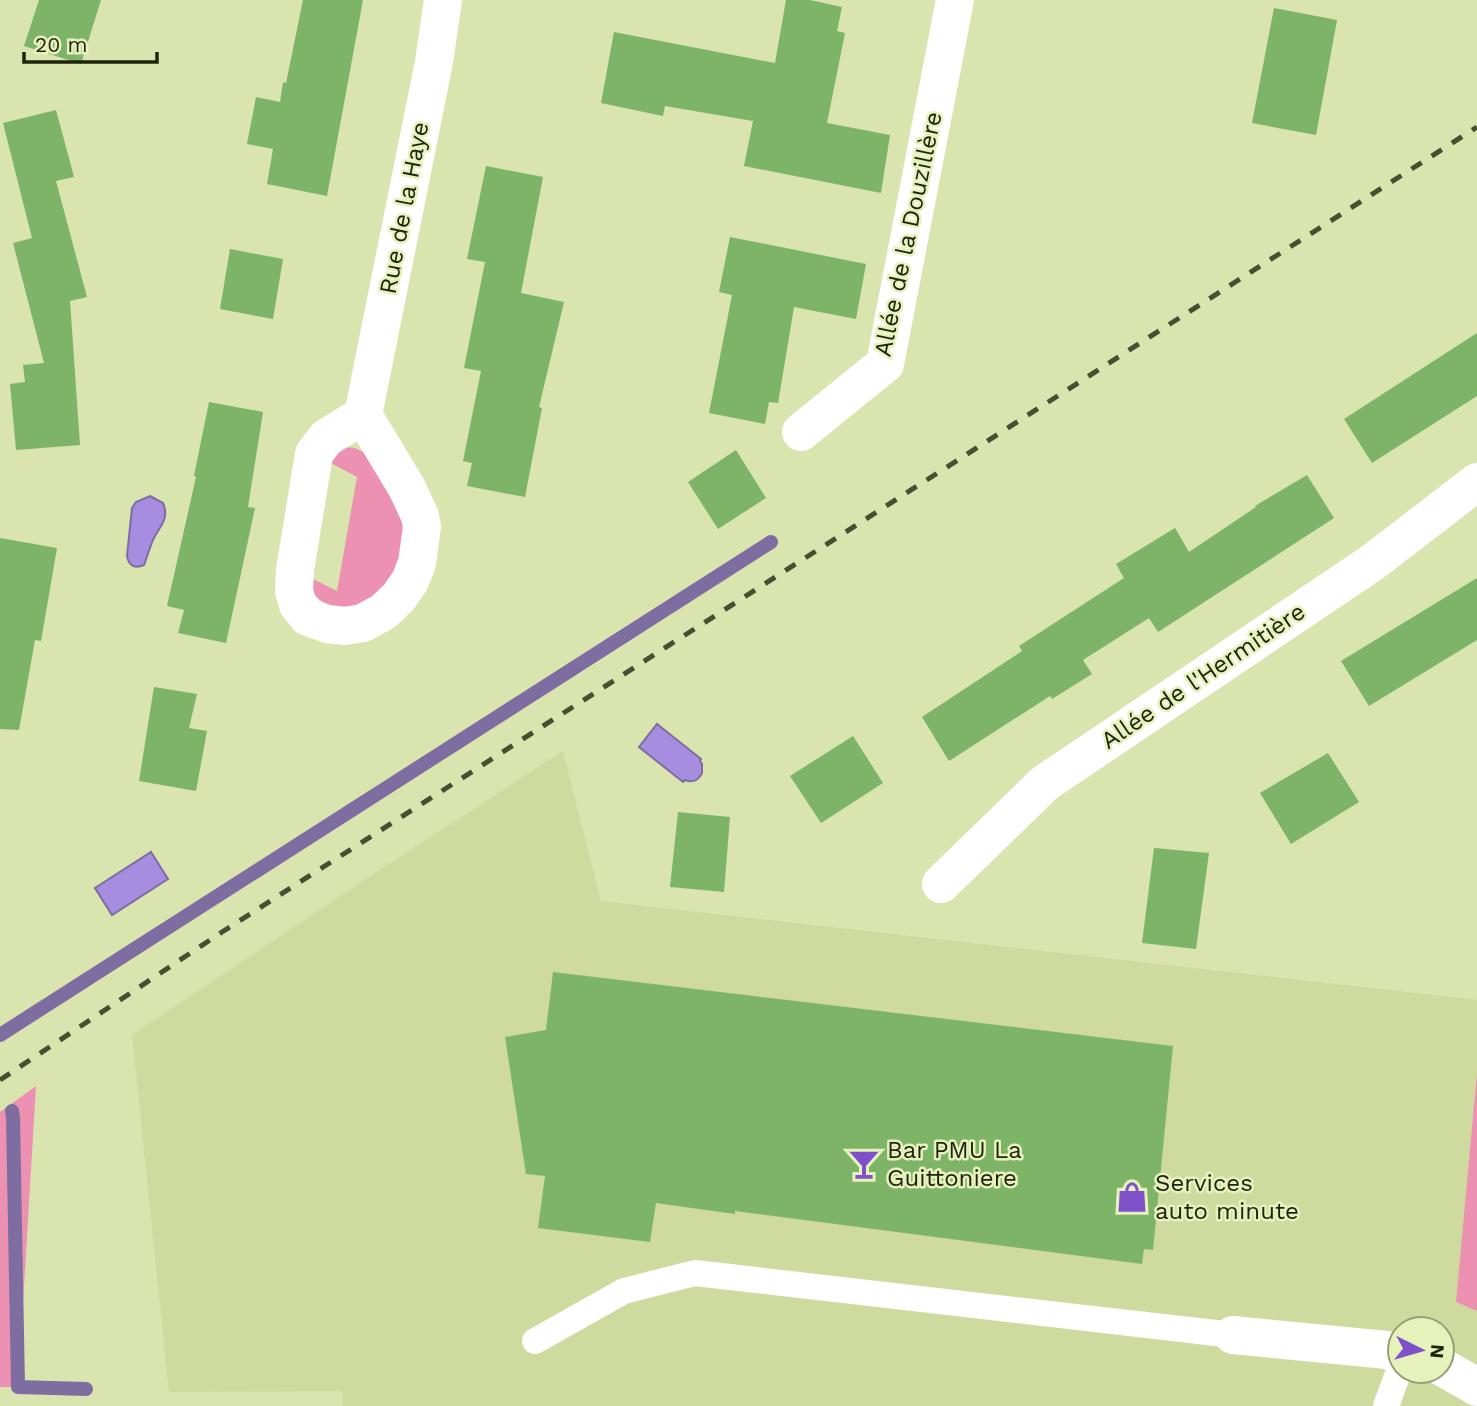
<svg xmlns="http://www.w3.org/2000/svg" width="1477" height="1406" font-family="'Work Sans',sans-serif">
	<style>
		.built { fill: #cfda9e; fill-rule: evenodd }
		.green { fill: #ed91b2 }
		.water { fill: #a68de0; stroke: #7e6da1; stroke-width: 2 }
		.lines { fill: none; stroke-linecap: round; stroke-linejoin: round }
		.stream { stroke: #7e6da1; stroke-width: 14 }
		.building { fill: #7db467 }
		.service { stroke: #fff; stroke-width: 26 }
		.minor { stroke: #fff; stroke-width: 38 }
		.rail { stroke: #494e32; stroke-width: 5; stroke-dasharray: 12 12; stroke-linecap: butt }
		.labels { text-anchor: middle; stroke-width: 5; stroke-linejoin: round; paint-order: stroke }
		.street-label { font-size: 24px; fill: #1f230e; stroke: #e6f1bc }
		.poi-label { font-size: 24px; fill: #1f230e; stroke: #e6f1bc; text-anchor: start }
	</style>
	<rect width="100%" height="100%" fill="#d9e4af"/>
	<path class="built" d="M563,751L601,901L1477,1000V1406H343L342,1391L169,1392L132,1035L363,881ZM1400,1329H1442V1371H1400Z"/>
	<g class="green">
		<path d="M342,447L355,448L380,460L410,534L384,594L354,612C328,606 313,603 305,575L337,591L357,477L329,462Z"/>
		<polygon points="1477,1073 1477,1311 1456,1302"/>
		<polygon points="36,1086 18,1387 0,1387 0,1112"/>
	</g>
	<g class="water">
		<path d="M150,496L163,503C169,517 162,524 155,536C150,545 148,555 144,565C135,569 129,566 127,556L132,508L136,502Z"/>
		<path d="M657,724L701,759L700,761L702,764V773C698,781 693,783 685,780L683,782L639,747Z"/>
		<polygon points="151,852 168,879 112,915 95,888"/>
	</g>
	<g class="lines">
		<g class="stream">
			<polyline points="0,1035 771,542"/>
			<polyline points="12,1111 13,1118 18,1387 86,1389"/>
		</g>
	</g>
	<g class="building">
		<polygon points="39,0 101,0 81,64 24,46"/>
		<polygon points="303,0 363,0 327,196 267,184 273,149 247,144 256,97 280,102 283,82 286,83"/>
		<polygon points="786,0 810,0 842,7 837,31 845,33 827,123 890,135 881,193 744,166 753,121 665,106 663,116 601,103 614,32 775,63"/>
		<polygon points="1274,8 1337,20 1316,135 1252,123"/>
		<polygon points="56,110 74,177 56,181 87,297 70,301 80,445 16,450 10,384 25,382 23,365 44,363 13,243 32,238 3,123"/>
		<polygon points="486,166 543,177 521,293 564,302 539,407 542,408 525,497 467,486 472,463 463,461 481,371 464,368 485,262 467,259"/>
		<polygon points="730,237 866,264 856,319 794,307 778,403 769,402 765,424 709,413 732,295 719,292"/>
		<polygon points="230,249 283,259 273,319 220,309"/>
		<polygon points="1477,333 1477,396 1372,463 1344,419"/>
		<polygon points="209,402 263,412 248,507 255,508 226,643 178,633 184,610 167,606 196,477 194,476"/>
		<polygon points="736,450 766,498 718,529 688,482"/>
		<polygon points="1307,475 1334,518 1158,632 1149,618 1083,660 1092,674 1052,699 1050,696 949,761 922,717 1022,651 1019,646 1124,578 1116,564 1175,528 1189,552 1256,507 1255,506"/>
		<polygon points="0,538 57,548 41,641 35,640 19,730 0,729"/>
		<polygon points="1477,578 1477,640 1369,706 1341,661"/>
		<polygon points="154,687 197,694 189,728 207,731 196,791 139,781"/>
		<polygon points="853,736 883,783 821,823 790,776"/>
		<polygon points="1328,753 1359,802 1291,844 1260,793"/>
		<polygon points="678,812 730,817 724,892 670,887"/>
		<polygon points="1154,848 1209,853 1196,949 1142,943"/>
		<polygon points="553,972 1173,1046 1153,1250 1144,1249 1142,1264 735,1211 735,1214 656,1203 650,1242 538,1228 545,1176 526,1174 505,1037 546,1030"/>
	</g>
	<g class="lines">
		<g class="service">
			<polyline points="535,1341 624,1291 695,1273 1233,1335"/>
			<polyline points="1386,1406 1400,1368"/>
		</g>
		<g class="minor">
			<polyline points="363,415 326,438 314,454 295,570 294,591 298,605 308,617 327,624 345,626 363,623 383,612 398,598 410,581 417,563 422,527 420,516 407,488 363,415 434,62 443,0"/>
			<polyline points="801,432 885,364 955,0"/>
			<polyline points="941,884 1045,783 1373,562 1477,482"/>
			<polyline points="1233,1335 1387,1350 1400,1354"/>
			<polyline points="1442,1367 1477,1387"/>
		</g>
		<polyline class="rail" points="0,1080 222,932 1477,127"/>
	</g>
	<defs>
		<symbol id="bar-bare" viewBox="-9 -9 18 18"><path d="M-6-5H6L.8 .8V4.5H3.5V6h-7V4.5H-.8V.8Z" fill="#7e51ca" stroke="#e6f1bc" stroke-width="2.5" paint-order="stroke"/></symbol>
		<symbol id="shop-bare" viewBox="-9 -9 18 18"><path d="M-5-2.5h2.3a2.7 3.5 0 0 1 5.4 0H5L5.5 6h-11ZM-1.5-2.5h3a1.5 2.3 0 0 0-3 0Z" fill="#7e51ca" stroke="#e6f1bc" stroke-width="2.5" paint-order="stroke"/></symbol>
	</defs>
	<g fill-rule="evenodd">
		<use href="#bar-bare" x="842" y="1142" width="44" height="44"/>
		<use href="#shop-bare" x="1110" y="1175" width="44" height="44"/>
	</g>
	<g class="labels">
		<g class="street-label">
			<text transform="translate(404 208) rotate(-79)" y="8">Rue de la Haye</text>
			<text transform="translate(908 234) rotate(-78)" y="8">Allée de la Douzillère</text>
			<text transform="translate(1203 676) rotate(-34)" y="8">Allée de l'Hermitière</text>
		</g>
		<g class="poi-label">
			<text x="887" y="1158">Bar PMU La<tspan x="887" dy="28">Guittoniere</tspan></text>
			<text x="1155" y="1191">Services<tspan x="1155" dy="28">auto minute</tspan></text>
		</g>
	</g>
	<g transform="translate(1421 1350) rotate(95)"><circle r="33" fill="#e6f1bc" stroke="#969f76" stroke-width="2"/>
	<path d="M0-5L12 26L0 18L-12 26Z" fill="#7e51ca"/>
	<text y="-10" font-size="19" font-weight="bold" text-anchor="middle" fill="#1f230e">N</text>
	</g>
	<path d="M24 52v10h133v-10" fill="none" stroke="#1f230e" stroke-width="3.5"/>
	<text x="35" y="52" font-size="21" fill="#1f230e" stroke="#e6f1bc" stroke-width="5" paint-order="stroke">20 m</text>
</svg>
